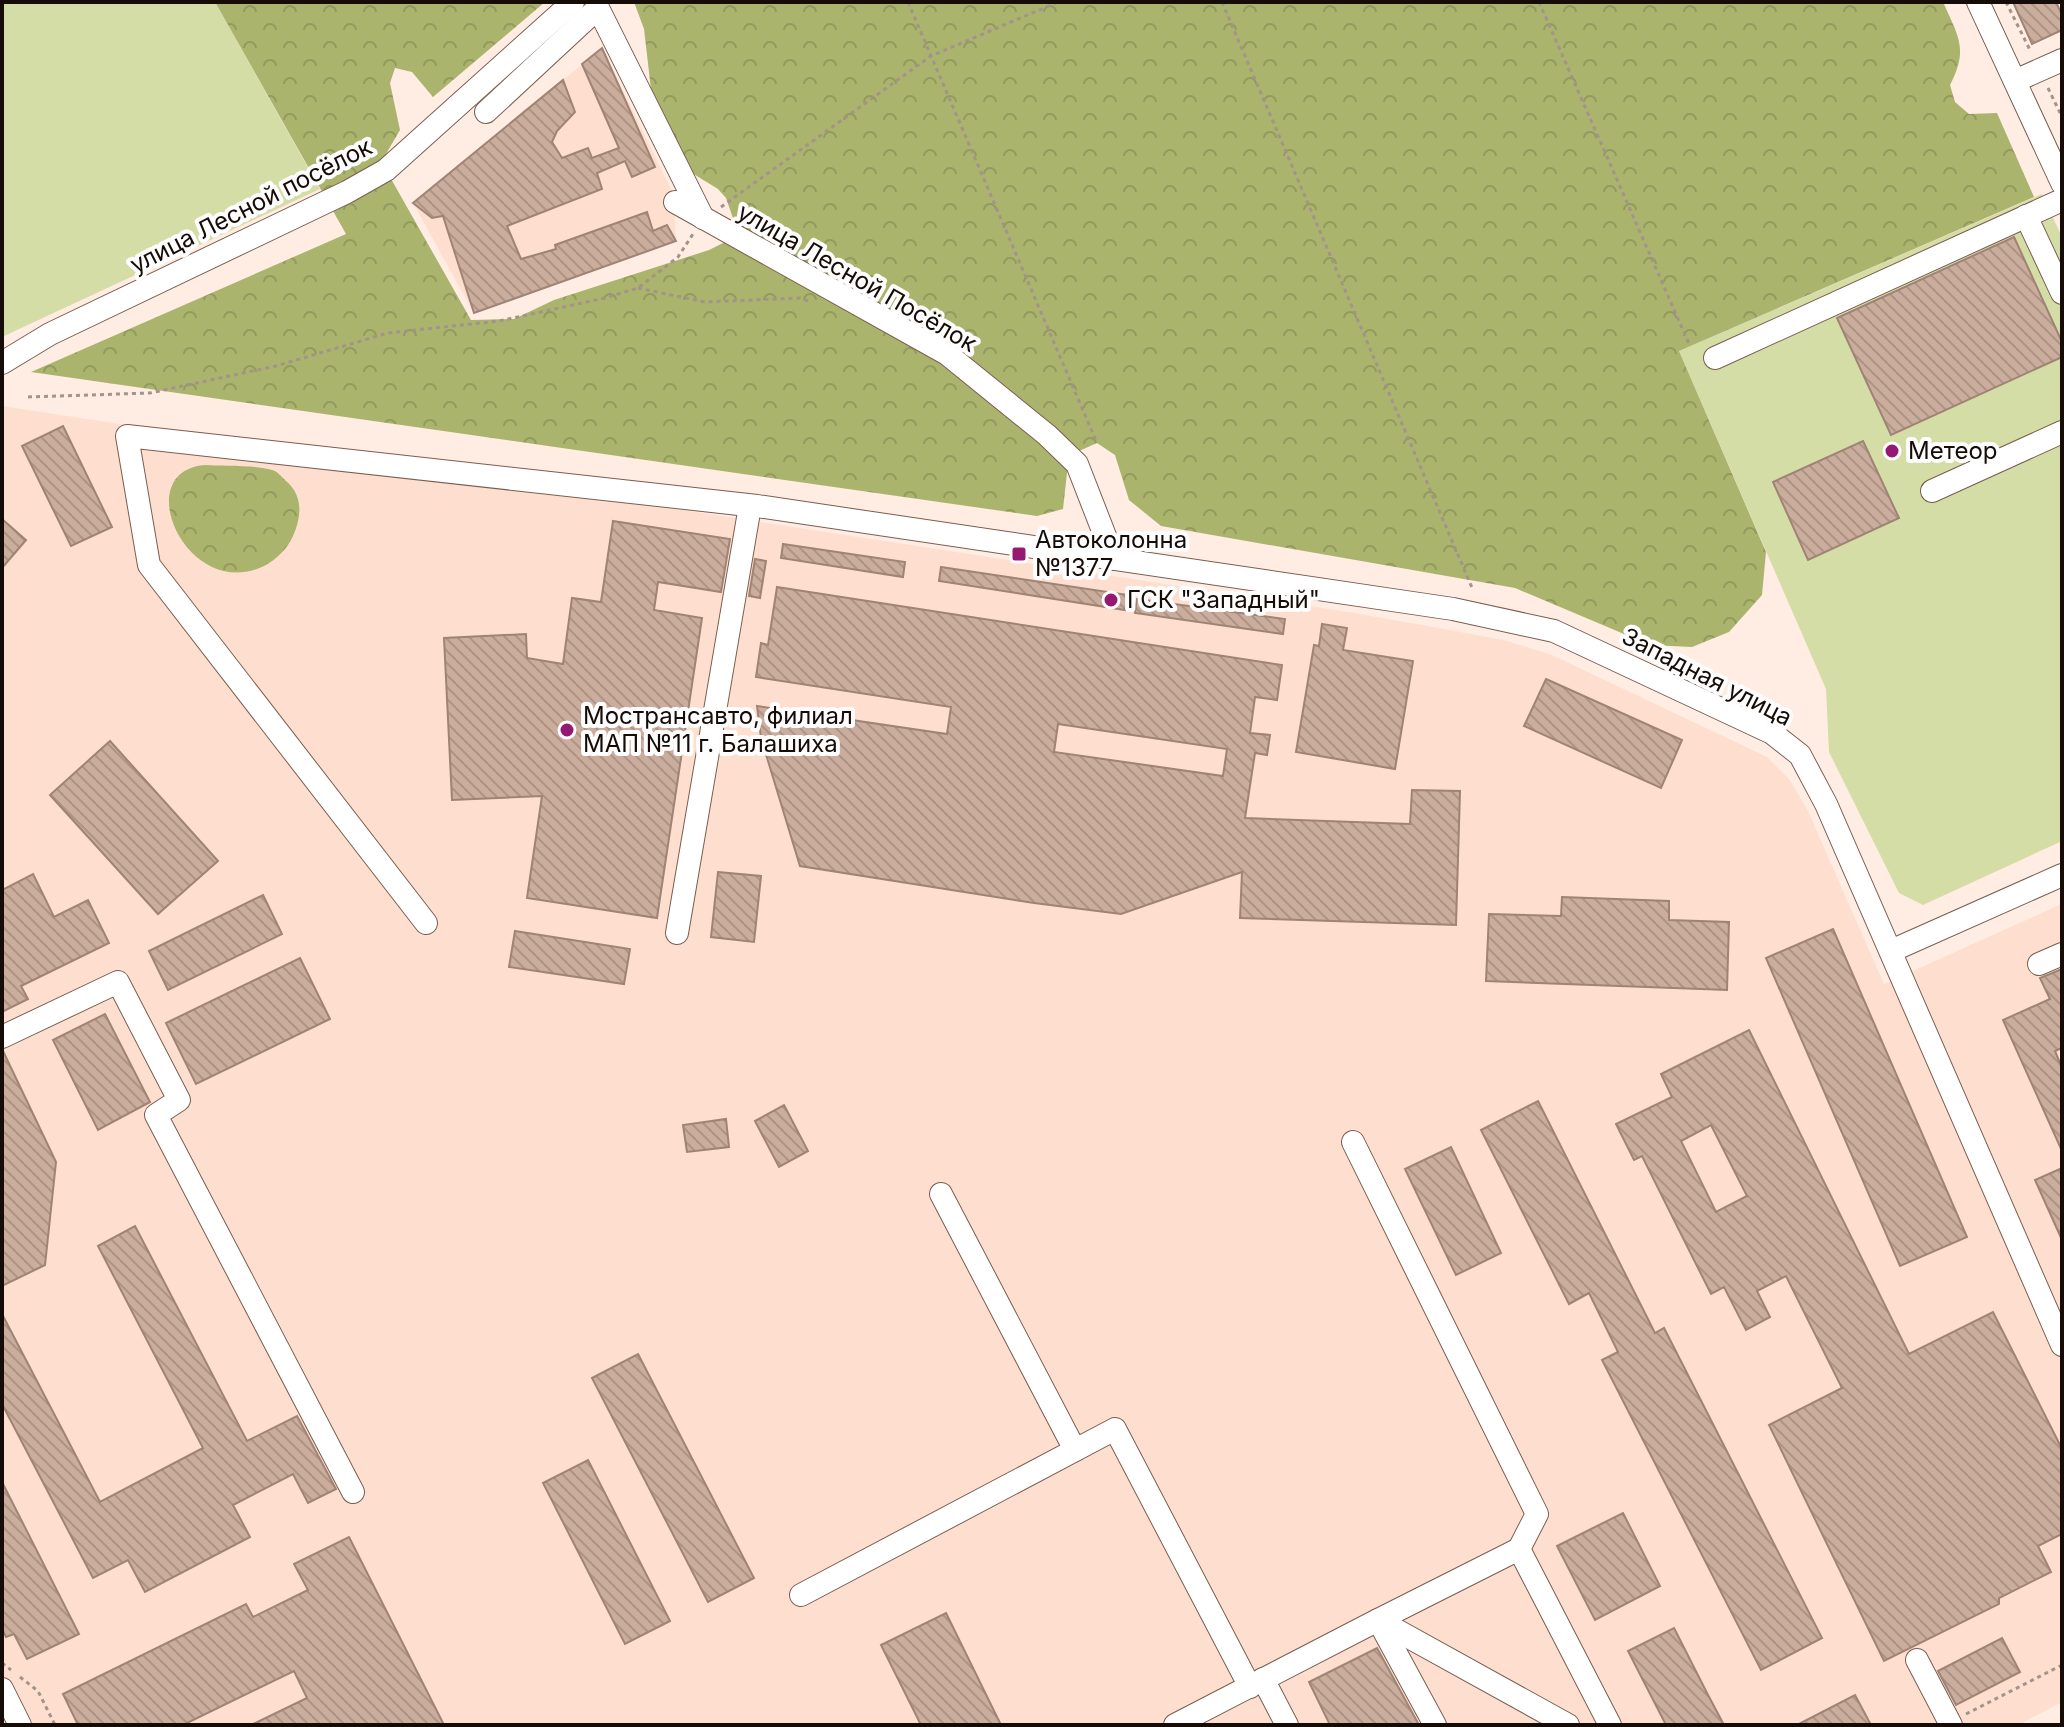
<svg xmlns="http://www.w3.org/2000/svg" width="2064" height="1727" font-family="Inter,sans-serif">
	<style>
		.built { fill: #fedfcf }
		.green { fill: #d5dda7 }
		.forest { fill: url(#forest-crowns) }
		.building { fill: url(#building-back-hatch); stroke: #9f8374; stroke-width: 2; fill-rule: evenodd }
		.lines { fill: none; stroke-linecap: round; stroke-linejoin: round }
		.minor-casing { stroke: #795e50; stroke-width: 24 }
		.path { stroke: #a3938b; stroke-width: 3; stroke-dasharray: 4 4; stroke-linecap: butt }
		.minor { stroke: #fff; stroke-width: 22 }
		.poi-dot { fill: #951872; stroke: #fdfdfd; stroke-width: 3 }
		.labels { text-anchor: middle; stroke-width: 8; stroke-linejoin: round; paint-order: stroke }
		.street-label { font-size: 24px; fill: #160c07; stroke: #fdfdfd }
		.poi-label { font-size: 24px; fill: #160c07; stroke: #fdfdfd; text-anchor: start }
	</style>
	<defs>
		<pattern id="forest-crowns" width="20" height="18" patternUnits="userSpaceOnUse" patternTransform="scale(2)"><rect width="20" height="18" fill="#abb46d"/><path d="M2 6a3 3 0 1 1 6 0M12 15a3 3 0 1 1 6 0" fill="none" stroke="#929a5d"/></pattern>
		<pattern id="building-back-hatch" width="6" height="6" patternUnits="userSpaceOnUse" patternTransform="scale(2)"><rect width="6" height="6" fill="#cbad9d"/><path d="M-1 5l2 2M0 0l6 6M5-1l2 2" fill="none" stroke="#ae9486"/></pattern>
	</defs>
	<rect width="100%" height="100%" fill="#ffece2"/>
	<g class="built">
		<polygon points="602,48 673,193 676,241 474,313 413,203"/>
		<polygon points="2,406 1355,613 1504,640 1552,655 1767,757 1789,779 1807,809 1884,984 2062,904 2062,1702 2018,1725 2,1725"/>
	</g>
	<g class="green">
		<polygon points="2,2 215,2 320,189 2,337"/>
		<polygon points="2042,194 2062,237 2062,841 1923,905 1899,893 1829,752 1826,689 1679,351"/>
	</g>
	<g class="forest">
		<path d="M215,2H545L433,97L412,72L395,68L390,83L400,130L383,159L386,170L471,320L514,319L554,300L709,250L727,241L734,232V221L726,198L718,189L687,170L652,98L644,29L634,2H1943C1958,36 1969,49 1950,85L1955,102L1969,114L1997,113L2034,197L1679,351L1766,552L1762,595L1729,632L1692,647L1650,645L1515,588L1161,526L1129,500L1115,455L1097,443L1079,451L1067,473L1063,509L1037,516L31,372L346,234Z"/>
		<path d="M205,465C222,466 257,465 272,470C277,471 282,477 286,481C303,495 302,516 293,536C288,548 276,560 264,566C187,603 128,471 205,465Z"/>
	</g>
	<g class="building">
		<polygon points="2013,2 2056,2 2062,15 2062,30 2032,44"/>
		<polygon points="602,48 655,167 632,177 625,161 597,173 602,189 507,226 521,259 556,249 555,245 647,212 653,231 667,225 676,241 474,313 443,216 432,218 413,203 563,80 575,112 557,131 552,142 562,158 588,148 592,158 619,148 582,64"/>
		<polygon points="2014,237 2062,342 2062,357 1891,435 1837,318"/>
		<polygon points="63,426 112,527 71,546 22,446"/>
		<polygon points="1863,441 1899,518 1808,560 1773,482"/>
		<polygon points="2,519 26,540 2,568"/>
		<polygon points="613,521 730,539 721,592 658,582 654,610 702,618 657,918 527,898 542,796 452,800 444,638 526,634 527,658 563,664 572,598 601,602"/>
		<polygon points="783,544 905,562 903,577 781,558"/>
		<polygon points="755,559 766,561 760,598 749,596"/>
		<polygon points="941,567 1128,595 1125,610 939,581"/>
		<path d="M777,587L1282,665L1277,700L1255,697L1250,733L1270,735L1267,755L1255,753L1245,818L1410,824L1412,790L1460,791L1456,925L1240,918L1242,872L1121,914L1034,903L800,866L761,738L757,706L947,734L951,707L756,677L761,643L768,645ZM1058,724L1227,749L1223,776L1054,752Z"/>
		<polygon points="1137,599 1285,619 1283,634 1135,613"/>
		<polygon points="1322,624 1347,628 1343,650 1413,661 1395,769 1296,752 1314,645 1319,646"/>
		<polygon points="1546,679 1682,740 1661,788 1524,726"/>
		<polygon points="110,741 218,861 158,914 50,795"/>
		<polygon points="718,872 761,876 754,942 711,937"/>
		<polygon points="33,874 54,917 88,900 109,943 21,986 28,999 2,1012 2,890"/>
		<polygon points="263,895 282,934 168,990 149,951"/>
		<polygon points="1562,897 1669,901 1669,920 1729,922 1727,990 1486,981 1489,914 1561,916"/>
		<polygon points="1833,929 1967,1237 1900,1266 1766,958"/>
		<polygon points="515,931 630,949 624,984 509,967"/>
		<polygon points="300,958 330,1019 196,1084 166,1023"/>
		<polygon points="2062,969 2062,1048 2055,1051 2062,1068 2062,1151 2003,1020 2050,999 2040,978"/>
		<polygon points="105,1014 150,1102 98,1130 53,1040"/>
		<path d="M1749,1030L1909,1354L1993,1312L2062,1449V1534L2038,1546L2051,1572L1999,1598V1604L1884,1661L1769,1425L1842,1388L1786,1276L1757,1291L1770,1317L1746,1330L1724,1287L1711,1294L1642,1156L1634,1160L1616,1124L1672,1097L1661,1074ZM1711,1125L1747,1196L1716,1212L1681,1141Z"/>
		<polygon points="3,1051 56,1162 45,1265 2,1286"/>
		<polygon points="1538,1101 1655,1333 1664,1328 1822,1638 1761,1670 1602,1360 1618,1352 1589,1293 1569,1304 1481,1130"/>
		<polygon points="784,1105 808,1151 779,1167 755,1121"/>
		<polygon points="726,1119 729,1147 687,1152 683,1125"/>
		<polygon points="1451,1147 1501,1253 1456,1275 1405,1169"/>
		<polygon points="2062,1168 2062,1240 2035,1180"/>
		<polygon points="135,1226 247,1441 297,1416 336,1489 308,1503 293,1474 233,1505 250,1537 145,1592 128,1560 93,1578 2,1404 2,1314 100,1502 203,1448 98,1246"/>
		<polygon points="638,1354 754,1578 708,1602 592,1378"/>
		<polygon points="588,1460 670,1621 625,1644 543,1483"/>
		<polygon points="2,1482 79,1634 27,1659 14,1634 6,1637 2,1629"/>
		<polygon points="1623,1513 1660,1586 1595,1620 1557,1546"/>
		<polygon points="349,1537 444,1725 251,1725 307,1698 294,1671 183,1725 78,1725 63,1694 246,1604 253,1617 308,1590 294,1564"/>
		<polygon points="946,1613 1001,1725 921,1725 881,1645"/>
		<polygon points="1674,1628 1707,1693 1724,1725 1666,1725 1628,1651"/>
		<polygon points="2002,1638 2020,1672 1956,1705 1938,1671"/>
		<polygon points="1377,1648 1419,1725 1330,1725 1309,1682"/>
		<polygon points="1855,1695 1871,1725 1797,1725"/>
	</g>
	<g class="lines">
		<defs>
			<g id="minor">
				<polyline points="1978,2 2062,183"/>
				<polyline points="2015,81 2062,60"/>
				<polyline points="486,112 598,8 703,218"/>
				<polyline points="675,202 947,354 1047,435 1077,464 1114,559"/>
				<polyline points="2026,216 2062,293"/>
				<polyline points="1715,358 2062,200"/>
				<polyline points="2,363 50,334 347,192 386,170 573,2"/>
				<polyline points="1932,491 2062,432"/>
				<polyline points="426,923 149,565 127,436 757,506 1453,609 1554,631 1772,733 1800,755 1826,804 2062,1345"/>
				<polyline points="677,933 750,506"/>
				<polyline points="1891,951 2062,875"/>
				<polyline points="2039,964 2062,954"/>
				<polyline points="2,1037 118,982 179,1100 156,1115 353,1492"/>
				<polyline points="1353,1142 1537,1514 1519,1549 1378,1620 1568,1725"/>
				<polyline points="941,1194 1075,1450"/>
				<polyline points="1519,1549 1610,1725"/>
				<polyline points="801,1595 1115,1429 1250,1687"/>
				<polyline points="1917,1660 1951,1725"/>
				<polyline points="1263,1679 1287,1725"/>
				<polyline points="2,1689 20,1725"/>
				<polyline points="1175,1725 1378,1620 1435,1725"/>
			</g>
		</defs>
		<use href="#minor" class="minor-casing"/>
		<g class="path">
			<polyline points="908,2 1097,443"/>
			<polyline points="1222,2 1473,590"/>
			<polyline points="1539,2 1690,346"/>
			<polyline points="2006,2 2031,52"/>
			<polyline points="2048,88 2062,117"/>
			<polyline points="721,207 931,56 1058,2"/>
			<polyline points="638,288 705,302 800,298 808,301"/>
			<polyline points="28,397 150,393 276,366 388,333 499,321 605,298 638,288 678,257 693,234"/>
			<polyline points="2,1663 11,1670"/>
			<polyline points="20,1677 38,1691 55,1725"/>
			<polyline points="1966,1714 2062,1665"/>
		</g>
		<use href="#minor" class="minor"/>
	</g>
	<g class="poi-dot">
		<circle cx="1892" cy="451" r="8"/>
		<rect x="1011" y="546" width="16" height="16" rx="4"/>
		<circle cx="1111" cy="600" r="8"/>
		<circle cx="567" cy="730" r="8"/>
	</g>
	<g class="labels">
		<g class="street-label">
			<text transform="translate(251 206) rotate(-27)" y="8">улица Лесной посёлок</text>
			<text transform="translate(857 278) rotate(30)" y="8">улица Лесной Посёлок</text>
			<text transform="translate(1707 677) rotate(27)" y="8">Западная улица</text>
		</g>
		<g class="poi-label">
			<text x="1908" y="459">Метеор</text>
			<text x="1035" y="548">Автоколонна<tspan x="1035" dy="28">№1377</tspan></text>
			<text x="1127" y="608">ГСК "Западный"</text>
			<text x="583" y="724">Мострансавто, филиал<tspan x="583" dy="28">МАП №11 г. Балашиха</tspan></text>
		</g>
	</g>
	<rect width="2064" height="1727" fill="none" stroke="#160c07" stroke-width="8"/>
</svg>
